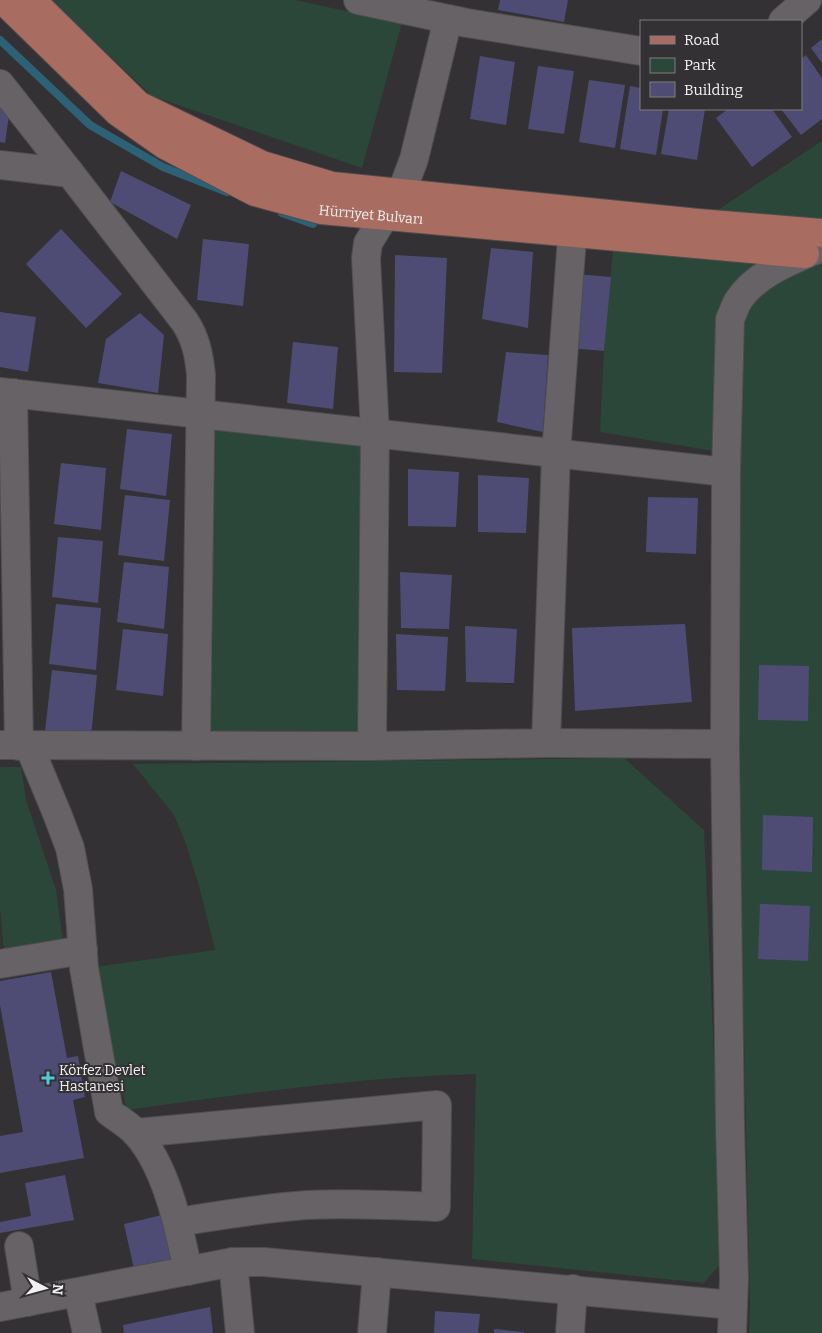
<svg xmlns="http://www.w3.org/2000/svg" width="822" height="1333" font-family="Bitter,serif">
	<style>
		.green { fill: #2a473a }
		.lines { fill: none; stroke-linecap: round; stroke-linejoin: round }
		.stream { stroke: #2d6276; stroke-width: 8 }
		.building { fill: #4e4c74 }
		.minor-casing { stroke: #4f4d4f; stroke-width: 30 }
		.major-casing { stroke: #4f4d4f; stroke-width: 30 }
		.minor { stroke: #666266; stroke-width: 28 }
		.major { stroke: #a96c60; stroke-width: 28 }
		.poi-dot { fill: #52cbd7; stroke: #333133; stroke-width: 2 }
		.labels { text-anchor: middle; stroke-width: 4; stroke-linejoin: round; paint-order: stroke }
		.street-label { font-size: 14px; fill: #f2f0f2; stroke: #333133 }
		.poi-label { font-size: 14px; fill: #f2f0f2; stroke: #333133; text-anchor: start }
	</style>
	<rect width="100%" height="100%" fill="#333133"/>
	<g class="green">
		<polygon points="51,0 295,0 402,23 362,168 152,96"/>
		<polygon points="822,141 822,1333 749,1333 750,1308 731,454 600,432 604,351 613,250 698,223"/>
		<polygon points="201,413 375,433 372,746 196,746"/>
		<path d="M624,758L704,830L723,1261L704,1283L472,1259L476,1074C360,1077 242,1094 127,1110L112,1053L95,967L215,950L199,886L185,841L174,815L133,764Z"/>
		<polygon points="0,767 21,767 26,800 56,890 63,942 4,951 0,908"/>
	</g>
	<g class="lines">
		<g class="stream">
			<polyline points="0,40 90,125 163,167 227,192"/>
			<polyline points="282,213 313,224"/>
		</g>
	</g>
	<g class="building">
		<polygon points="500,0 568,0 564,22 498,10"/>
		<polygon points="822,39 822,63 811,48"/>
		<polygon points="806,55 822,78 822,119 801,135 781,109 801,109 801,59"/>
		<polygon points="480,56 515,62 506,125 470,119"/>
		<polygon points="538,66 574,71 564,134 528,129"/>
		<polygon points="589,80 625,85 615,148 579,142"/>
		<polygon points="630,86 641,88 641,109 663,109 656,155 620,149"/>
		<polygon points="0,103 9,115 5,143 0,142"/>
		<polygon points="669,109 705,109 697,160 661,154"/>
		<polygon points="728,109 772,109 792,137 752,167 716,118"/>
		<polygon points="121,171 191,205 177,239 110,202"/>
		<polygon points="61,229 122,294 86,328 26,264"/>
		<polygon points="203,239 249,244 243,306 197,300"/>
		<polygon points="491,248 533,252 528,328 482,319"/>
		<polygon points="395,255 447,258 442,373 394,372"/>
		<polygon points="576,274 611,277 604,351 569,348"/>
		<polygon points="0,312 36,317 28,372 0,367"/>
		<polygon points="140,313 164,335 158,393 98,383 106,339"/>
		<polygon points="293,342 338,347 333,409 287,403"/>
		<polygon points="506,352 548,355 543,432 497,422"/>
		<polygon points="127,429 172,434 166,496 120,489"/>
		<polygon points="61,463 106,468 101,530 54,524"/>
		<polygon points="408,469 459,472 456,527 408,526"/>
		<polygon points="478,475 529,478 526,533 478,532"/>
		<polygon points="125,495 170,500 164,561 118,555"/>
		<polygon points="648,497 698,498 696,554 646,552"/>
		<polygon points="58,537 103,541 98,603 52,597"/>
		<polygon points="124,562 169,567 164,629 117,622"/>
		<polygon points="400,572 452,575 449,629 401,628"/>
		<polygon points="56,604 101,608 96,670 49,664"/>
		<polygon points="685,624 692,702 575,711 572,628"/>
		<polygon points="465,626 517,629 514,683 466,682"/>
		<polygon points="123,629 168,634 163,696 116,690"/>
		<polygon points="396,634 448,637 445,691 397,690"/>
		<polygon points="759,665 809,666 808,721 758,720"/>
		<polygon points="52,670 97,675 91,737 45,731"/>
		<polygon points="763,815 813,817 812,872 762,870"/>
		<polygon points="760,904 810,906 808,961 758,959"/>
		<polygon points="51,972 67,1058 78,1056 85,1097 73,1100 84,1158 0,1173 0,1136 23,1132 0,1005 0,981"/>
		<polygon points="65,1175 74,1220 0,1233 0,1222 31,1216 25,1183"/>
		<polygon points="162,1215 172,1261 134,1269 124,1224"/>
		<polygon points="210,1307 213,1333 124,1333 123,1325"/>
		<polygon points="435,1311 480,1314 478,1333 434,1333"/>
		<polygon points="494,1329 524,1332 524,1333 494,1333"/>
	</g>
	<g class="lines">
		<defs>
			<g id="minor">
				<polyline points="358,0 467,23 641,51"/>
				<polyline points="783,21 807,0"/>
				<polyline points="0,84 70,173"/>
				<path d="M0,165L70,173L185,322C196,339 199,355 201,375L196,746"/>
				<polyline points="0,392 726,472 725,744 730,1125 734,1278 732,1333"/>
				<polyline points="13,393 19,746"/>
				<path d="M726,472L730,319C733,313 735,306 738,301C756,273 793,260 822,247"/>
				<polyline points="546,743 725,744"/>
				<polyline points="0,745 372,746 546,743 556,454 574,211"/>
				<path d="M29,746L58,816L70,848L78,889L84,968L109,1112C118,1119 129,1125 137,1134C167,1168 179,1227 188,1271"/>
				<polyline points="372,746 375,433 366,258 368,243 405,183 414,159 448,19"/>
				<polyline points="0,964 83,950"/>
				<path d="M136,1133L437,1105L436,1207C393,1205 350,1203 307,1205C263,1208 221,1215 178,1222"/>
				<polyline points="19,1246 28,1302"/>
				<polyline points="233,1262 240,1333"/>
				<polyline points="78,1293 87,1333"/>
				<polyline points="0,1307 233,1262 264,1262 733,1305"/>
				<polyline points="372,1333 377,1272"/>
				<polyline points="570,1333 573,1289"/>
			</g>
			<g id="major">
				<path id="s1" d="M3,0L118,112L165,145L255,192L321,210L805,254"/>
				<polyline points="31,0 138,105 262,165 332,186 698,223 822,233"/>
			</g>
		</defs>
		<use href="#minor" class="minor-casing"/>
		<use href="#major" class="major-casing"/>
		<use href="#minor" class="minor"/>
		<use href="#major" class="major"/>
	</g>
	<path class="poi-dot" d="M45.5 1070.5h5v5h5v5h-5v5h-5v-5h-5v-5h5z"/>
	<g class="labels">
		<g class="street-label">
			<text dy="5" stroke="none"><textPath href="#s1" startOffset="438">Hürriyet Bulvarı</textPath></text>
		</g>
		<g class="poi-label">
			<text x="59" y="1075">Körfez Devlet<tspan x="59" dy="16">Hastanesi</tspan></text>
		</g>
	</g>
	<rect x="640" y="20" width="162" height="90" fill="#333133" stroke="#7f7d7f"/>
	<rect x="650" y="36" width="25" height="8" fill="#a96c60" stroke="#7f7d7f"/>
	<text x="684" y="45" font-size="15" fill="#f2f0f2">Road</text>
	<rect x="650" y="58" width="25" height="15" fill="#2a473a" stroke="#7f7d7f"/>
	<text x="684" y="70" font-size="15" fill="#f2f0f2">Park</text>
	<rect x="650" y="82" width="25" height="15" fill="#4e4c74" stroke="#7f7d7f"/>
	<text x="684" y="95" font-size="15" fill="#f2f0f2">Building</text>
	<g transform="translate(45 1288) rotate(96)" stroke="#333133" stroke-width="4" paint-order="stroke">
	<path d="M0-4L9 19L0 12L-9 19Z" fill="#f2f0f2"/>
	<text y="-8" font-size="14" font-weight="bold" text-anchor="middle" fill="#f2f0f2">N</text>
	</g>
</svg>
